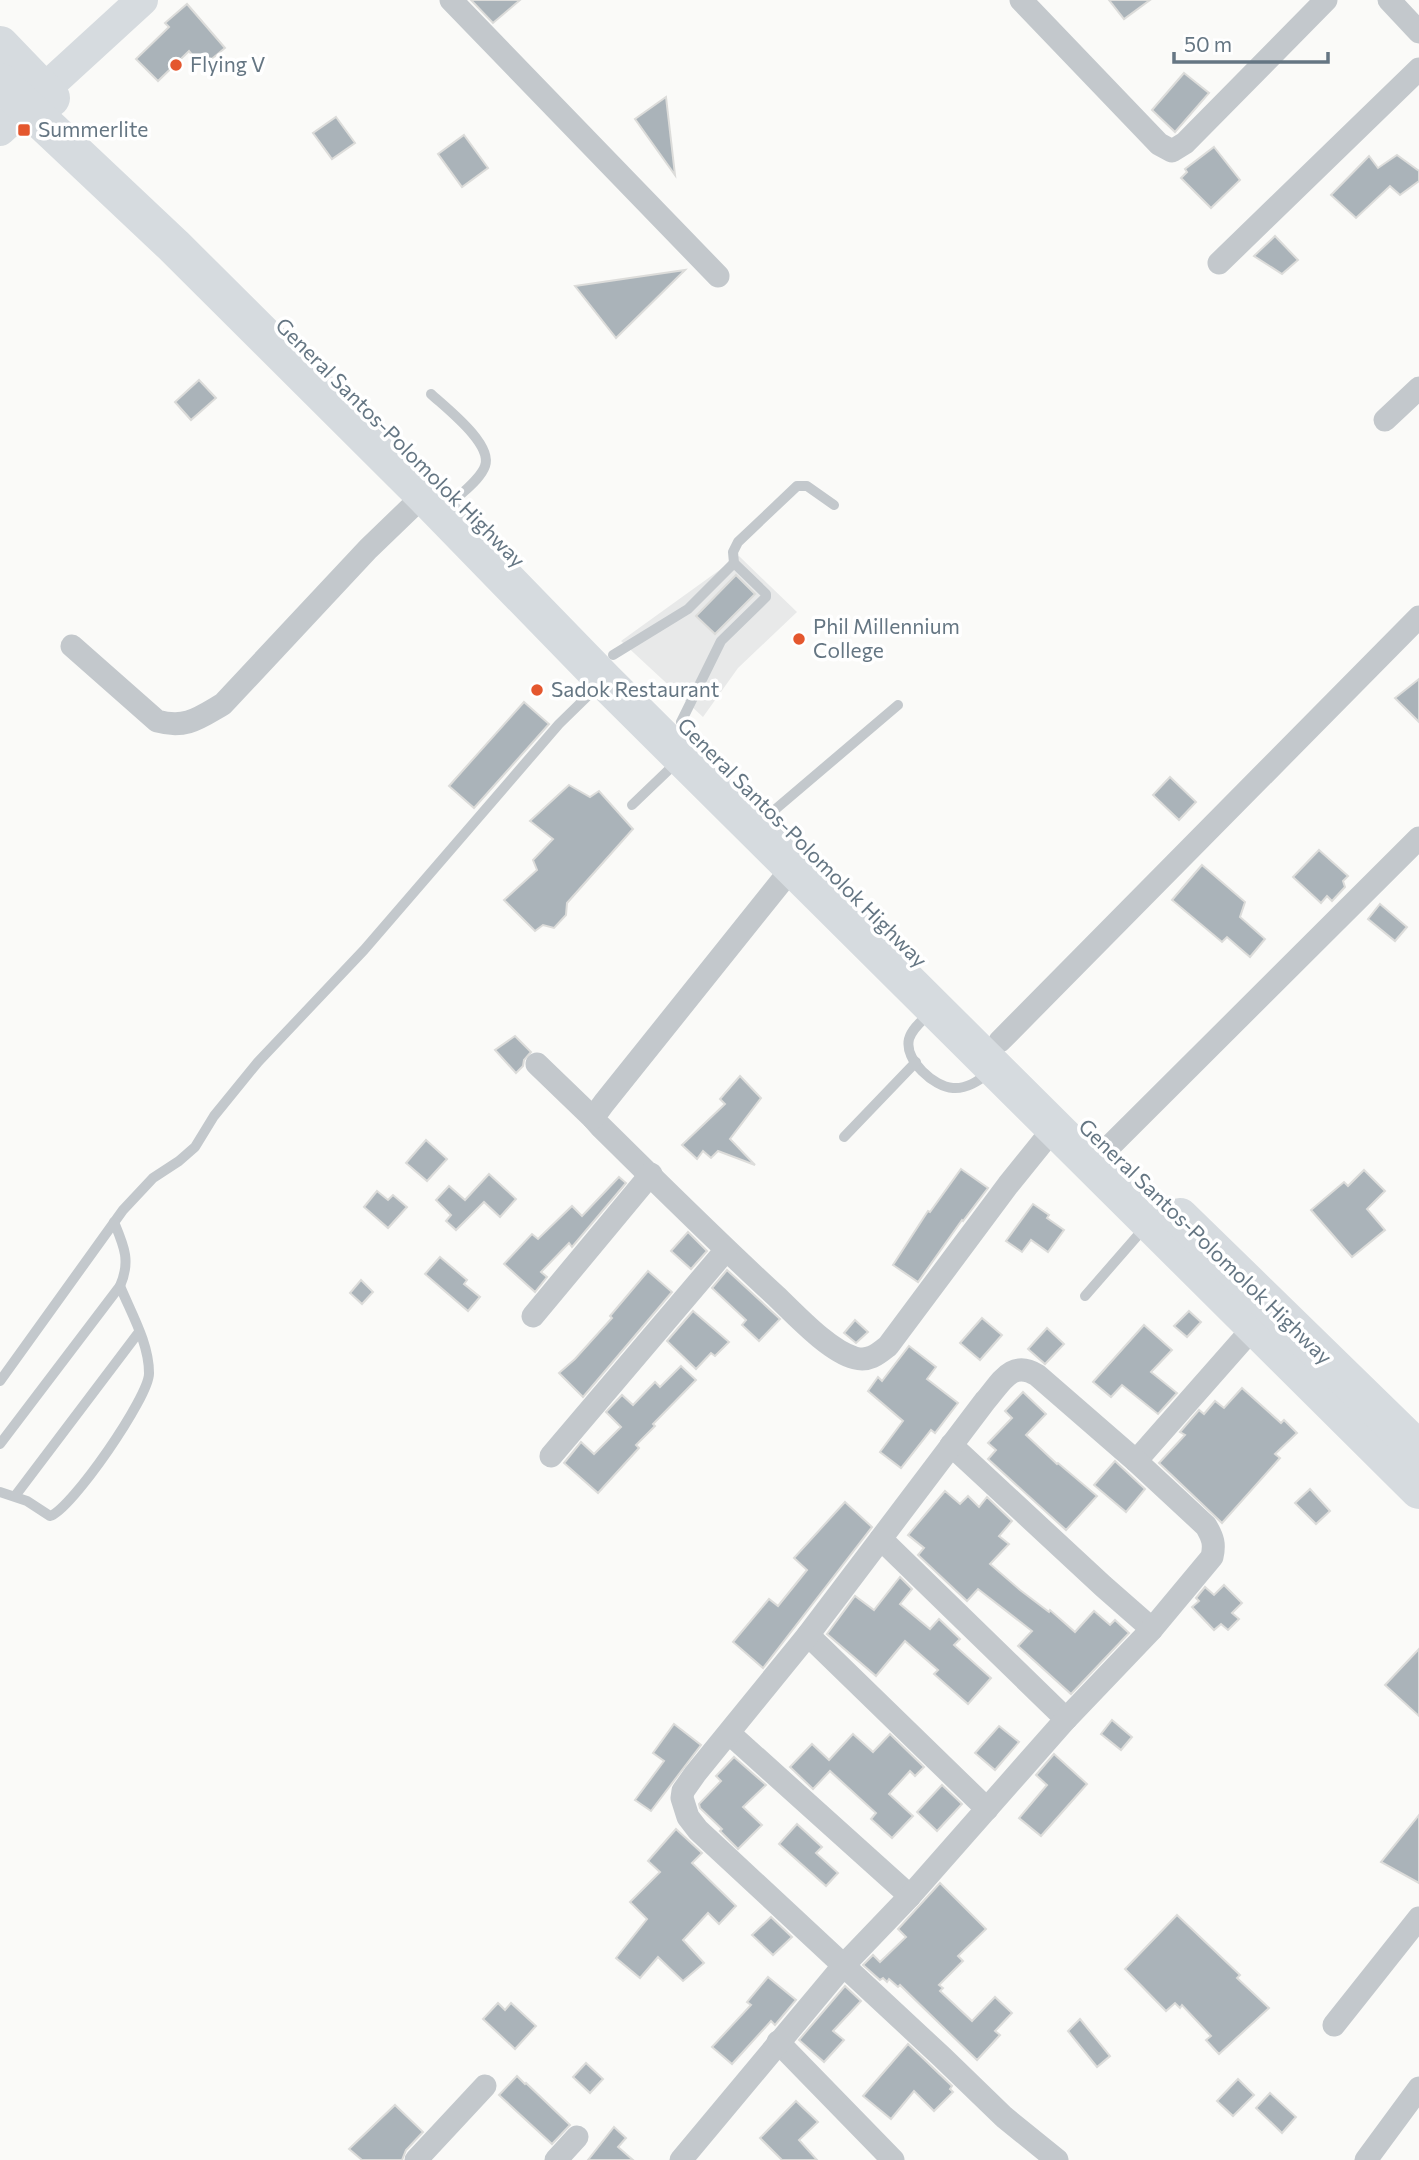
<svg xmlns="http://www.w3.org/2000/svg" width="1419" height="2160" font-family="Commissioner,sans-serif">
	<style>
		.built { fill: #e8e9e9 }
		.building { fill: #aab3b9; stroke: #dcdcda; stroke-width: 2 }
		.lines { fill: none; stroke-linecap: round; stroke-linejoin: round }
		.lane { stroke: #c3c8cc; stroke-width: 10 }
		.street { stroke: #c3c8cc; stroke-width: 23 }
		.secondary { stroke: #d6dbdf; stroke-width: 32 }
		.highway { stroke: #d6dbdf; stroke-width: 38 }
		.poi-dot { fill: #e4572e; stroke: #fff; stroke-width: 2.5 }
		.labels { text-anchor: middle; stroke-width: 7; stroke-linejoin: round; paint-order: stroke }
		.poi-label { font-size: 21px; fill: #657683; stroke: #fff; text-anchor: start }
		.street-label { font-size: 21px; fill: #657683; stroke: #fff }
	</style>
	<rect width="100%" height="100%" fill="#fafaf8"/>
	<polygon class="built" points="739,556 797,612 738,668 703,717 621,641"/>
	<g class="building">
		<polygon points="471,0 520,0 493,23"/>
		<polygon points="1109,0 1150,0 1124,19"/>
		<polygon points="187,4 225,48 202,67 189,51 158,81 136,59 169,27 165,23"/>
		<polygon points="1184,73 1209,93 1175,132 1152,110"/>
		<polygon points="666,97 675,175 635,119"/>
		<polygon points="336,117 355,143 332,159 313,133"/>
		<polygon points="464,135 488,168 462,187 438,154"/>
		<polygon points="1214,147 1240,180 1211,208 1181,178 1187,172 1185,169"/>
		<polygon points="1397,155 1419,171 1419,181 1400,195 1390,186 1356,218 1331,195 1369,156 1378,168"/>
		<polygon points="1275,236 1298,260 1282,274 1254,256"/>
		<polygon points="685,270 616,338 575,286"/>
		<polygon points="199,380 216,398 191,420 175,402"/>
		<polygon points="736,575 755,594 715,634 696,616"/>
		<polygon points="1419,679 1419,722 1395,698"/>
		<polygon points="524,702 549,724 474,808 449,786"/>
		<polygon points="1170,777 1196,802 1179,820 1153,795"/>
		<polygon points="569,785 590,797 599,791 633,829 567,903 566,915 554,928 543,925 535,931 504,900 537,870 533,860 553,839 530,821"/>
		<polygon points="1319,850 1348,876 1343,881 1345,887 1332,901 1327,896 1321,903 1293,877"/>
		<polygon points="1202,865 1245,902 1240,917 1265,939 1250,957 1227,937 1222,942 1172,900"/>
		<polygon points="1380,904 1407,927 1395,941 1368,919"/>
		<polygon points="515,1036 531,1052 524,1060 523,1066 516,1073 495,1050"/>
		<polygon points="740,1076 761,1098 730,1139 755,1165 718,1151 711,1158 703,1151 697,1159 682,1145 725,1104 720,1099"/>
		<polygon points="426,1140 447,1159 427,1181 406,1163"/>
		<polygon points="961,1169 988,1188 963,1221 962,1220 918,1282 893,1265 928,1211 930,1212"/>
		<polygon points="1364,1170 1385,1191 1367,1209 1385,1230 1352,1257 1311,1210 1344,1182 1348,1186"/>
		<polygon points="489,1174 516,1199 500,1217 484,1202 456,1230 446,1221 451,1215 436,1200 449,1186 465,1200"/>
		<polygon points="619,1177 626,1183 572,1247 569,1243 541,1272 547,1277 535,1292 504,1264 532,1234 538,1239 572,1206 582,1216"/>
		<polygon points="377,1191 388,1200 393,1195 407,1207 388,1228 364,1207"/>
		<polygon points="1033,1204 1049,1215 1047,1218 1064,1230 1048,1252 1031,1240 1022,1252 1006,1241"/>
		<polygon points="688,1232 707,1251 691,1269 671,1251"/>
		<polygon points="440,1257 467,1280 464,1284 480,1297 468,1311 425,1274"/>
		<polygon points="727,1270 780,1319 759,1341 742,1325 746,1320 712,1288"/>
		<polygon points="648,1271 672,1292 583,1397 559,1373 575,1359 612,1318 610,1316"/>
		<polygon points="361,1280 373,1292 362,1304 350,1293"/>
		<polygon points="693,1311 729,1342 715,1356 711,1353 696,1369 667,1341"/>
		<polygon points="1189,1311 1201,1322 1187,1337 1174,1326"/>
		<polygon points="982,1318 1002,1335 980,1360 960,1343"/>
		<polygon points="855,1320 868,1332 856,1343 844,1333"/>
		<polygon points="1144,1325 1172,1350 1151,1372 1177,1393 1158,1414 1122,1385 1111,1397 1093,1382"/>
		<polygon points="1047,1328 1064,1344 1045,1364 1028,1349"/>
		<polygon points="909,1346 936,1367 927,1379 958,1403 935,1433 931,1430 901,1468 880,1452 903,1421 868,1391 878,1377 882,1381"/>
		<polygon points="681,1366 696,1380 653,1424 655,1426 636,1445 639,1448 598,1493 564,1463 581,1442 594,1454 621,1427 606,1412 622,1395 633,1405 655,1382 660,1387"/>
		<polygon points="1242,1388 1281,1423 1284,1420 1297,1433 1275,1454 1280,1458 1222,1523 1159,1463 1185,1435 1180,1432 1199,1410 1204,1414 1215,1401 1224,1408"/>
		<polygon points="1023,1392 1046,1414 1026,1435 1057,1464 1058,1463 1097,1496 1066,1530 988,1459 996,1450 988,1443 1012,1418 1005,1411"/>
		<polygon points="1115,1461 1145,1489 1126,1512 1094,1485"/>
		<polygon points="1310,1489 1330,1511 1316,1524 1295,1503"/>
		<polygon points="945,1491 960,1504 968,1496 979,1507 987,1497 1012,1521 999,1536 1009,1544 990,1564 1020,1590 1049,1612 1050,1610 1075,1632 1094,1611 1110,1625 1115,1620 1129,1633 1071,1694 1018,1646 1032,1631 978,1589 967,1601 918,1555 924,1548 908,1535"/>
		<polygon points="845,1502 872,1527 763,1668 733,1642 769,1599 778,1606 807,1570 794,1558"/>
		<polygon points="900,1577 912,1589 900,1604 930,1629 939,1619 960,1639 954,1645 991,1678 968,1704 934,1674 938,1670 905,1641 876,1676 827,1634 855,1596 874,1610"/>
		<polygon points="1224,1585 1242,1603 1232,1613 1239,1619 1228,1630 1221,1624 1214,1630 1192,1607 1199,1601 1196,1598 1205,1587 1214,1595"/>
		<polygon points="1419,1649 1419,1716 1385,1685"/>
		<polygon points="1112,1720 1132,1737 1121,1750 1101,1734"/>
		<polygon points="674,1724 701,1745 651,1811 635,1800 664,1761 653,1753"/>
		<polygon points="999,1726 1019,1742 995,1770 975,1753"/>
		<polygon points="853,1734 873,1752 890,1734 924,1767 915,1776 910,1771 889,1794 913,1816 892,1838 871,1819 876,1813 830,1771 813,1789 790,1767 812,1744 829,1760"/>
		<polygon points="1054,1754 1087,1784 1041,1836 1019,1818 1047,1785 1036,1775"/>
		<polygon points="734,1757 766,1785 743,1807 762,1825 738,1849 720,1831 722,1829 700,1808 699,1804 721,1781 716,1776"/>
		<polygon points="942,1785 962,1804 937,1831 917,1812"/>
		<polygon points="1419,1815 1419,1883 1381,1862"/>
		<polygon points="797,1824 822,1847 816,1853 838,1873 826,1886 779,1844"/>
		<polygon points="676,1829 702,1853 692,1863 736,1906 719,1924 708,1913 683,1940 704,1963 683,1981 658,1957 640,1978 616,1958 647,1919 630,1902 660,1872 648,1861"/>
		<polygon points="940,1883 986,1929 958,1956 963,1961 939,1985 943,1988 940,1991 972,2021 995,1997 1012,2013 995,2031 1000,2035 977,2060 900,1985 898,1987 889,1979 887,1982 883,1978 880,1980 863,1965 873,1955 880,1962 906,1937 898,1929"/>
		<polygon points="1177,1915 1240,1975 1237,1978 1269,2008 1219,2054 1206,2040 1211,2036 1182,2005 1180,2008 1175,2003 1166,2011 1125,1969"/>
		<polygon points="771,1917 792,1937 773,1955 752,1935"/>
		<polygon points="768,1977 796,2000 775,2025 771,2021 732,2064 712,2047 751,2005 747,2002"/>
		<polygon points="845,1986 861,2001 833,2031 844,2040 824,2062 799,2040"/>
		<polygon points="498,2003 505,2010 511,2003 536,2026 515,2049 483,2019"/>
		<polygon points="1080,2019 1110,2056 1097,2067 1068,2031"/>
		<polygon points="908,2044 952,2086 950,2089 953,2092 934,2111 914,2091 891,2119 863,2096"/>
		<polygon points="586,2063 603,2079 590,2093 573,2077"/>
		<polygon points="517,2076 525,2084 526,2083 570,2125 552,2144 499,2095"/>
		<polygon points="1238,2079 1254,2095 1233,2116 1217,2101"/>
		<polygon points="1270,2093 1296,2117 1282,2133 1256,2108"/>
		<polygon points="796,2101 818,2122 799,2140 817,2160 782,2160 760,2138"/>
		<polygon points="395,2105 423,2132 406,2150 402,2160 362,2160 349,2149"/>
		<polygon points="614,2127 626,2138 618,2147 633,2160 588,2160"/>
	</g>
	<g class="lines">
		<g class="lane">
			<path d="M431,394C446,408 493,444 485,466C481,478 465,490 456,499"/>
			<polyline points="613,655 688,609 734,563"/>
			<polyline points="681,722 721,641 766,597 766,594 734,563 733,552 738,542 797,486 807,486 834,505"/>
			<polyline points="632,805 678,761"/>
			<polyline points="771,813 898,705"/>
			<path d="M930,1013C923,1020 912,1028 909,1039C904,1060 934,1087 953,1088C967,1089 978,1081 989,1073"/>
			<polyline points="844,1137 916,1062"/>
			<polyline points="1085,1296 1146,1226"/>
			<polyline points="0,1381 123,1210 153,1178 179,1161 195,1147 214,1116 258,1062 364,950 559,724 600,684"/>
			<path d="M0,1444L120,1286C131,1261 124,1246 114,1222"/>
			<path d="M0,1492L27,1501L50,1516C71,1510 150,1396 149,1373C149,1343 131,1313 120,1286"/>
			<polyline points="15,1496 139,1332"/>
		</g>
		<g class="street">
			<polyline points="451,0 718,276"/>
			<polyline points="1021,0 1159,144 1172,151 1185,143 1326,0"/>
			<polyline points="1389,0 1419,32"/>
			<polyline points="1219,263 1419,69"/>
			<polyline points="1385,420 1419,388"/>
			<path d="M72,646L157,721C186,729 199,718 223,704L368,549L424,495"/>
			<path d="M793,867L604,1103L593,1118L600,1126C658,1183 716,1241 776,1296C796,1315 829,1351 855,1358C869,1362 878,1354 888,1346L1008,1185L1054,1128"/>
			<polyline points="1000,1041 1419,617"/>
			<polyline points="537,1064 593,1118"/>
			<polyline points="1107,1149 1419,838"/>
			<polyline points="533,1316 651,1174"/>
			<polyline points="951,1445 1103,1586 1152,1629"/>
			<polyline points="551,1456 726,1250"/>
			<polyline points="1136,1461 1254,1327"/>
			<polyline points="881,1539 1066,1719"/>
			<polyline points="808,1635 987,1809"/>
			<polyline points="730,1734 910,1896"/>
			<polyline points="1334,2025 1419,1918"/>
			<polyline points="778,2042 893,2160"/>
			<polyline points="416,2160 485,2086"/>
			<polyline points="556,2160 577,2137"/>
			<path d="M681,2160L843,1966L910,1896L1066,1719L1152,1629L1212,1557C1215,1544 1213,1538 1206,1526L1136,1461L1037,1375C1011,1359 1001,1383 985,1401L808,1635L695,1774L683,1791L682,1798L688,1817L698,1830L942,2057L1004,2117L1057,2160"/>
			<polyline points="1366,2160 1419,2088"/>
		</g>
		<polyline class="secondary" points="0,130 142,0"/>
		<g class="highway">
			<polyline points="0,45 51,98"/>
			<polyline points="0,82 174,246 424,495 604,680 1419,1490"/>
			<polyline points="1180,1217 1419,1450"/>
		</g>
	</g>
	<g class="poi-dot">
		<circle cx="176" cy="65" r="7"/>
		<rect x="17" y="123" width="14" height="14" rx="3.5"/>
		<circle cx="799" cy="639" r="7"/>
		<circle cx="537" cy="690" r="7"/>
	</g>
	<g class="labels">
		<g class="poi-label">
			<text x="190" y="72">Flying V</text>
			<text x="38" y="137">Summerlite</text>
			<text x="813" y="634">Phil Millennium<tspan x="813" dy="24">College</tspan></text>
			<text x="551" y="697">Sadok Restaurant</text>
		</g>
		<g class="street-label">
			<text transform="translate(400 443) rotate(45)" y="7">General Santos-Polomolok Highway</text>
			<text transform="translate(802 843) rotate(45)" y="7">General Santos-Polomolok Highway</text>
			<text transform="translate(1205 1242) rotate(44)" y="7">General Santos-Polomolok Highway</text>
		</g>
	</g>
	<path d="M1174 52v10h154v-10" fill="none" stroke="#657683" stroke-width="3.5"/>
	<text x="1184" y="52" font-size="21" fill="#657683" stroke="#ffffff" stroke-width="5" paint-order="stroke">50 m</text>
</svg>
